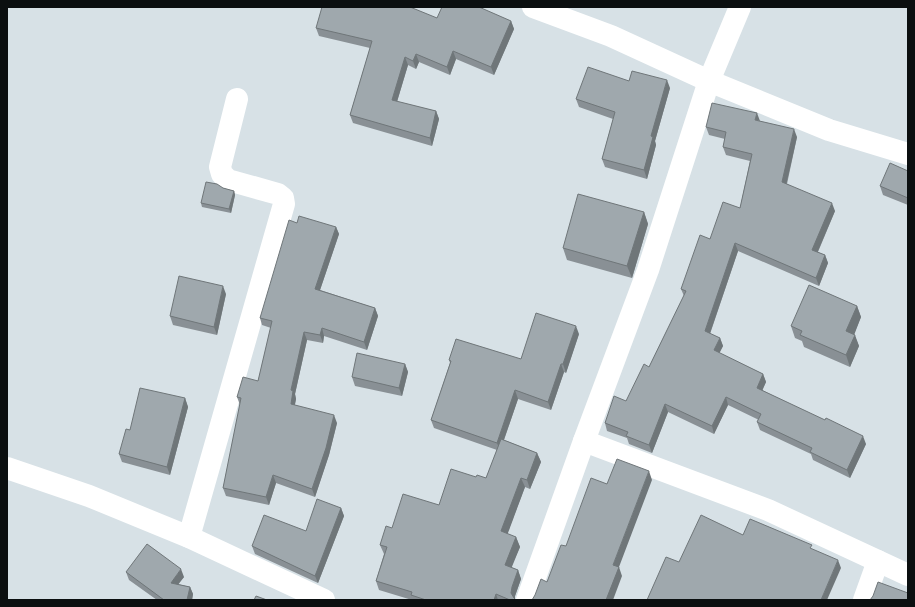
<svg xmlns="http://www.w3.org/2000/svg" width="915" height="607" font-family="Roboto,sans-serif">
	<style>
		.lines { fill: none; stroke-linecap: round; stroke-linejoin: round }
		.minor { stroke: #fff; stroke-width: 22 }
		.wall { fill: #899095 }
		.shaded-wall { fill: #6f7679 }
		.building { fill: #9fa8ad; stroke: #6f7679 }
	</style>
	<rect width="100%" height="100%" fill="#d7e1e6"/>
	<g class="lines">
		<g class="minor">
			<polyline points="533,7 611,36 709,81 829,130 908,154"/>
			<polyline points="584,441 768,510 908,575"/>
			<polyline points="7,468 89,496 189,537 324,600"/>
			<polyline points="189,537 284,204 283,198 278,194 228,180 222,174 220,167 237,99"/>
			<polyline points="527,600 584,441 648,270 709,81 740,7"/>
			<polyline points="864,600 878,561"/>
		</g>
	</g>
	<g class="wall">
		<polygon points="437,18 511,21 514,29 494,75 456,59 450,75 419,62 416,69 408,65 397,102 436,111 439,119 432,146 353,123 350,115 370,48 319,36 316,28"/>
		<polygon points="629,81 670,88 655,141 656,145 647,179 605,167 602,159 613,119 579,107 576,99"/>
		<polygon points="760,121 797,137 787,184 835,211 818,252 825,255 828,263 819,286 738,251 710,334 720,338 723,346 719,353 763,374 766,382 762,390 866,444 850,478 813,460 811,454 760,430 757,422 759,420 728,405 714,434 668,412 652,453 629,444 627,438 607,431 605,423 626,401 649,367 684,296 681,289 710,239 740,208 750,161 726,155 723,147 725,139 709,135 706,127"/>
		<polygon points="908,171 908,205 883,195 880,186"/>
		<polygon points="223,188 234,191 235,195 231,213 202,207 201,203"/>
		<polygon points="644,212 648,224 632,278 567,260 563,248"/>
		<polygon points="297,223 336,227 339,234 320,290 375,308 378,316 367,350 324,336 323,343 307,340 295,394 296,399 295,405 337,423 329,455 315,497 276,483 269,505 226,496 223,488 240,405 237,397 258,381 271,328 262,325 260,318"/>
		<polygon points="226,294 217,335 173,325 170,316"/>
		<polygon points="857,306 861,317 854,334 859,346 850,367 804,347 802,341 795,338 791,326"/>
		<polygon points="579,334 566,373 564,372 551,410 518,399 504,440 537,453 541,462 530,489 525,487 507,534 516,537 520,547 511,567 518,570 521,579 515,596 515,599 516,600 412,600 379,590 376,581 384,554 380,545 392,528 439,505 476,477 486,478 497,450 434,428 431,420 450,363 449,360 521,359"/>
		<polygon points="405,364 408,372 402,396 355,386 352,377"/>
		<polygon points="185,398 188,407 170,475 122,462 119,454 130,430"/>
		<polygon points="341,508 344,516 318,583 255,554 252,546 306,531"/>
		<polygon points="126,572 184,577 178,584 190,587 193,594 192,600 157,600 129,580"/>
	</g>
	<g class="shaded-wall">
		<polygon points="511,21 514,29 494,75 491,67"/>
		<polygon points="453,51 456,59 450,75 447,67"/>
		<polygon points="416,54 419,62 416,69 413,61"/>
		<polygon points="405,57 408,65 395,108 392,100"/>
		<polygon points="667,80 670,88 655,141 656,145 647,179 644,170 651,136"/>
		<polygon points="436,111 439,119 432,146 430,138"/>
		<polygon points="757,113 760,121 755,120"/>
		<polygon points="794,129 797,137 785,190 782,182"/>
		<polygon points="234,191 235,195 231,213 229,209"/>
		<polygon points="832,203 835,211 815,258 812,250"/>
		<polygon points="644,212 648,224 632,278 627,266"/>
		<polygon points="336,227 339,234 318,296 315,289"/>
		<polygon points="735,243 738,251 708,339 705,331"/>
		<polygon points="825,255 828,263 819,286 816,278"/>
		<polygon points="223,286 226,294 217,335 214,327"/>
		<polygon points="857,306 861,317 851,343 846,331"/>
		<polygon points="375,308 378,316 367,350 364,342"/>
		<polygon points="576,326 579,334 566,373 563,364"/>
		<polygon points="322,328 324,336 323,343 320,335"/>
		<polygon points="304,332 307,340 295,394 296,399 293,412 291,404 291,390"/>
		<polygon points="855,335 859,346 850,367 846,355"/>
		<polygon points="720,338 723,346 717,358 714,350"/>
		<polygon points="405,364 408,372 402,396 399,388"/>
		<polygon points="561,364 564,372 551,410 548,402"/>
		<polygon points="763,374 766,382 760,396 757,388"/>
		<polygon points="515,390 518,399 500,451 497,443"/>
		<polygon points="726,397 728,405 714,434 712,426"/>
		<polygon points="185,398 188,407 170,475 167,467"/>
		<polygon points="665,404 668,412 652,453 649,445"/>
		<polygon points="334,415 337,423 329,455 315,497 312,489"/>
		<polygon points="863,436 866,444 850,478 847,470"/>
		<polygon points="537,453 541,462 530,489 527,480"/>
		<polygon points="649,471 652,480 619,567 622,576 613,600 606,600 613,565"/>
		<polygon points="273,475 276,483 269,505 266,497"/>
		<polygon points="521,478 525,487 505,541 501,531"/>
		<polygon points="341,508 344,516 318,583 315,576"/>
		<polygon points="516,537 520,547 509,574 505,565"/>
		<polygon points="838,560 841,568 827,600 821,600"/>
		<polygon points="181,569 184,577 174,590 171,583"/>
		<polygon points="518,570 521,579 515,596 515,600 511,593 512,587"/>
		<polygon points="190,587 193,594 192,600 187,600"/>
		<polygon points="496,594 498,600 494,600"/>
	</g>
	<g class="building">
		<polygon points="322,7 410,7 437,18 442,7 479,7 511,21 491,67 453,51 447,67 416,54 413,61 405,57 392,100 436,111 430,138 350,115 372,41 316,28"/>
		<polygon points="588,67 629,81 632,71 667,80 651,136 653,137 644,170 602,159 615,112 576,99"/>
		<polygon points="712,103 757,113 755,120 794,129 782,182 832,203 812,250 825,255 816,278 735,243 705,331 720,338 714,350 763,374 757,388 825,420 826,418 863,436 847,470 810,452 812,448 757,422 761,414 726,397 712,426 665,404 649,445 626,436 628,432 605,423 614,396 626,401 644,364 649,367 686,291 681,289 700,235 710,239 723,202 740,208 752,154 723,147 726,132 706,127"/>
		<polygon points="890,163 908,171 908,198 880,186"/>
		<polygon points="206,182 217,184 223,188 234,191 229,209 201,203"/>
		<polygon points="578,194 644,212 627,266 563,248"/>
		<polygon points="299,216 336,227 315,289 375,308 364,342 322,328 320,335 304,332 291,390 293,391 291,404 334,415 326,448 312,489 273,475 266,497 223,488 241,398 237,397 243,377 258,381 272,321 260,318 289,220 297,223"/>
		<polygon points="179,276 223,286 214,327 170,316"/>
		<polygon points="809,285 857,306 846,331 855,335 846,355 800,335 802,331 791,326"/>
		<polygon points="536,313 576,326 563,364 561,364 548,402 515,390 497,443 431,420 451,361 449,360 456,339 521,359"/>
		<polygon points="357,353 405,364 399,388 352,377"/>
		<polygon points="140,388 185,398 167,467 119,454 126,429 130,430"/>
		<polygon points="501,439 537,453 527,480 521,478 501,531 516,537 505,565 518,570 512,587 511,593 514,598 516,600 510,600 496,594 494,600 426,600 411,595 412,592 376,581 387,547 380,545 386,526 392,528 403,494 439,505 451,469 476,477 477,475 486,478"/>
		<polygon points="617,459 649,471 613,565 619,567 606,600 532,600 535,595 541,579 547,582 561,545 566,546 591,478 607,484"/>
		<polygon points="317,499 341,508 315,576 252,546 264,515 306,531"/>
		<polygon points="701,515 743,535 750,519 812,545 810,548 838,560 821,600 647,600 666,557 679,562"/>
		<polygon points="147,544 181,569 171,583 190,587 187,600 164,600 126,572"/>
		<polygon points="878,582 908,593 908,600 870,600 873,596"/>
		<polygon points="256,596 267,600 254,600"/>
	</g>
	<rect width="915" height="607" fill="none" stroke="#0b0f10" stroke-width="16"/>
</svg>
